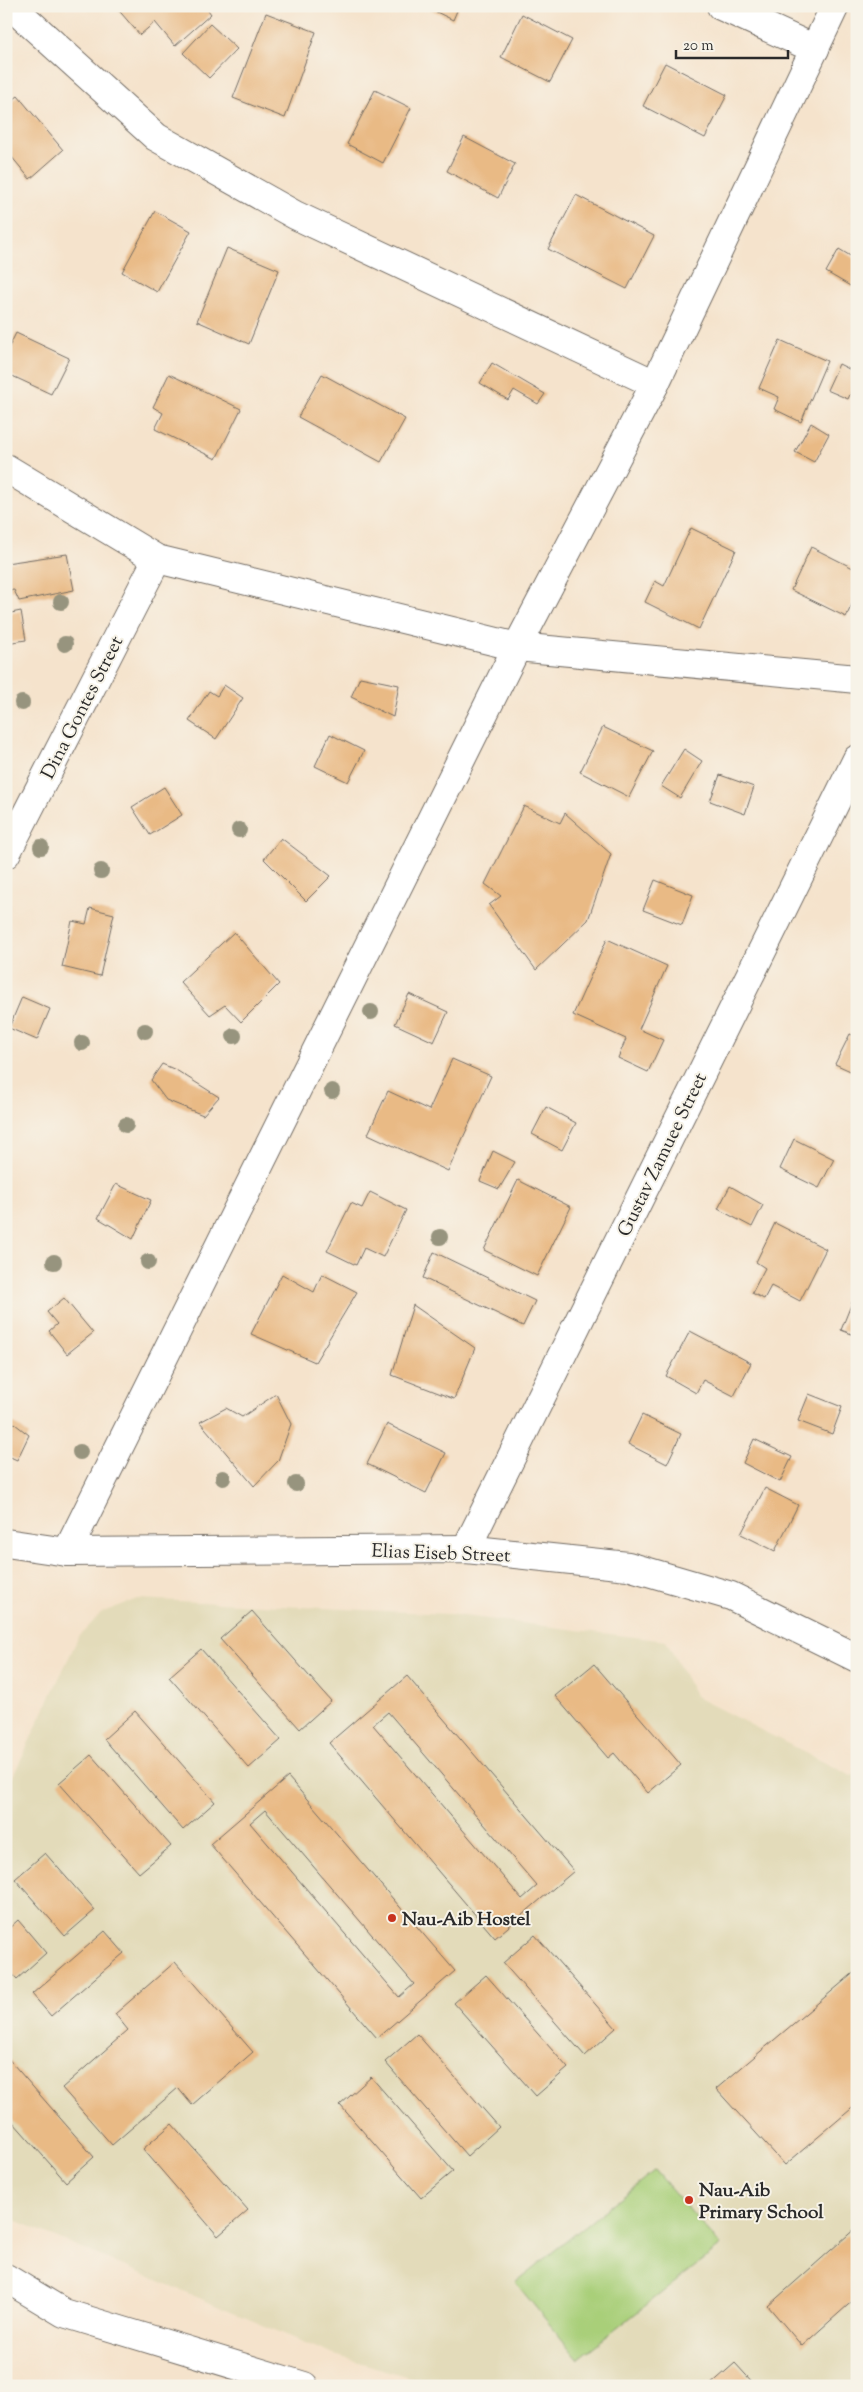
<svg xmlns="http://www.w3.org/2000/svg" width="863" height="2392" font-family="'Sorts Mill Goudy',serif">
	<style>
		.built { fill: #e3dbba }
		.green { fill: #a9cf79; stroke: #6a7d52 }
		.building { fill: #e9ba85; fill-rule: evenodd }
		.lines { fill: none; stroke-linecap: round; stroke-linejoin: round }
		.minor-casing { stroke: #726b63; stroke-width: 30 }
		.minor { stroke: #fff; stroke-width: 28 }
		.tree { fill: #97947e }
		.poi-dot { fill: #c8321e; stroke: #f7f3e8; stroke-width: 2 }
		.labels { text-anchor: middle; stroke-width: 4; stroke-linejoin: round; paint-order: stroke }
		.street-label { font-size: 19px; fill: #2b2b2b; stroke: #f7f3e8 }
		.poi-label { font-size: 19px; font-weight: bold; fill: #2b2b2b; stroke: #f7f3e8; text-anchor: start }
	</style>
	<rect width="100%" height="100%" fill="#f7f3e8"/>
	<filter id="ink" filterUnits="userSpaceOnUse"><feTurbulence type="fractalNoise" baseFrequency=".02" numOctaves="2"/><feDisplacementMap in="SourceGraphic" scale="10" xChannelSelector="R" yChannelSelector="G"/><feConvolveMatrix kernelMatrix="1 2 1 2 8 2 1 2 1" color-interpolation-filters="sRGB"/></filter>
	<filter id="wash" filterUnits="userSpaceOnUse"><feTurbulence type="fractalNoise" baseFrequency=".0096" numOctaves="4" result="noise"/><feDisplacementMap in="SourceGraphic" scale="20" xChannelSelector="R" yChannelSelector="G"/><feGaussianBlur stdDeviation="1.12" result="paint"/><feColorMatrix in="noise" values="0 0 0 0 0 0 0 0 0 0 0 0 0 0 0 0 0 1.4 0 .05"/><feComposite in="paint" operator="in"/></filter>
	<g filter="url(#wash)">
		<rect width="100%" height="100%" fill="#f5e3cc"/>
		<polygon class="built" points="137,1599 448,1614 666,1641 696,1697 851,1776 857,1773 857,2386 440,2386 331,2354 6,2216 6,1791 78,1638 101,1613"/>
		<polygon class="green" points="655,2170 721,2246 578,2359 515,2282"/>
		<g id="blocks">
			<g class="building">
				<polygon points="115,6 205,6 211,14 175,46 155,22 140,35"/>
				<polygon points="424,6 459,6 453,20"/>
				<polygon points="266,13 316,32 285,118 233,98"/>
				<polygon points="522,14 572,40 550,82 501,57"/>
				<polygon points="210,24 237,49 209,78 183,53"/>
				<polygon points="665,63 727,95 705,138 643,106"/>
				<polygon points="375,90 411,108 383,163 347,144"/>
				<polygon points="18,96 63,150 30,179 6,150 6,105"/>
				<polygon points="464,137 515,164 498,198 447,171"/>
				<polygon points="576,195 654,236 627,289 548,249"/>
				<polygon points="155,211 191,231 157,292 122,272"/>
				<polygon points="227,248 279,270 249,344 197,321"/>
				<polygon points="839,249 857,260 857,279 852,287 826,272"/>
				<polygon points="16,333 69,358 51,394 6,373 6,353"/>
				<polygon points="780,340 827,361 801,422 774,409 779,397 759,388"/>
				<polygon points="492,363 545,394 538,404 514,390 508,400 480,383"/>
				<polygon points="839,364 857,373 857,379 848,399 827,390"/>
				<polygon points="169,374 241,409 216,459 155,429 163,413 153,407"/>
				<polygon points="322,374 405,419 381,462 298,417"/>
				<polygon points="811,423 829,434 814,462 795,452"/>
				<polygon points="691,528 736,550 699,629 645,602 655,581 664,586"/>
				<polygon points="811,547 857,570 857,594 846,617 791,590"/>
				<polygon points="67,554 74,590 19,601 14,590 6,591 6,563"/>
				<polygon points="21,611 26,640 6,643 6,614"/>
				<polygon points="360,677 399,685 393,717 351,697"/>
				<polygon points="224,685 243,698 216,739 189,721 209,691 217,696"/>
				<polygon points="603,727 653,751 629,797 580,772"/>
				<polygon points="330,734 364,751 348,782 315,766"/>
				<polygon points="684,749 702,761 680,798 661,786"/>
				<polygon points="720,775 754,787 745,814 710,801"/>
				<polygon points="164,787 182,815 150,835 132,807"/>
				<polygon points="524,806 560,823 565,813 611,854 588,920 536,970 489,905 501,896 485,884"/>
				<polygon points="281,838 331,876 306,901 264,859"/>
				<polygon points="655,880 693,895 682,925 643,910"/>
				<polygon points="90,908 114,914 100,976 62,967 72,921 86,924"/>
				<polygon points="234,932 279,984 241,1022 225,1005 210,1015 180,982"/>
				<polygon points="607,939 667,966 639,1029 663,1040 648,1072 618,1058 626,1039 573,1015"/>
				<polygon points="409,994 448,1012 434,1042 395,1024"/>
				<polygon points="22,997 50,1009 37,1040 9,1028"/>
				<polygon points="850,1034 857,1037 857,1074 835,1064"/>
				<polygon points="452,1059 491,1076 448,1171 368,1134 388,1091 429,1110"/>
				<polygon points="162,1064 176,1070 219,1097 203,1115 166,1100 151,1080"/>
				<polygon points="546,1107 576,1123 562,1150 532,1134"/>
				<polygon points="794,1139 834,1159 819,1188 780,1169"/>
				<polygon points="493,1151 515,1162 499,1189 480,1181"/>
				<polygon points="518,1180 571,1207 537,1276 484,1250"/>
				<polygon points="116,1184 151,1200 133,1239 98,1218"/>
				<polygon points="730,1186 763,1205 752,1227 718,1209"/>
				<polygon points="370,1192 406,1210 383,1257 364,1248 356,1265 327,1251 351,1203 362,1208"/>
				<polygon points="775,1223 826,1249 800,1301 771,1286 764,1299 752,1293 765,1268 756,1262"/>
				<polygon points="434,1252 535,1301 523,1326 423,1278"/>
				<polygon points="282,1274 314,1292 322,1274 357,1292 315,1362 251,1334"/>
				<polygon points="64,1298 93,1333 67,1354 49,1331 57,1324 47,1312"/>
				<polygon points="853,1300 857,1302 857,1336 841,1330"/>
				<polygon points="413,1305 475,1348 454,1399 392,1375"/>
				<polygon points="690,1331 751,1363 734,1396 703,1380 696,1393 666,1376"/>
				<polygon points="276,1394 291,1424 278,1461 254,1486 200,1422 226,1408 242,1417"/>
				<polygon points="809,1394 842,1407 832,1434 798,1421"/>
				<polygon points="642,1415 681,1434 667,1464 628,1444"/>
				<polygon points="6,1417 29,1435 17,1460 6,1455"/>
				<polygon points="387,1424 446,1453 426,1493 367,1464"/>
				<polygon points="754,1439 792,1457 780,1482 743,1463"/>
				<polygon points="765,1488 798,1505 775,1551 741,1534"/>
				<polygon points="252,1611 331,1701 300,1729 220,1639"/>
				<polygon points="201,1649 281,1740 249,1768 169,1677"/>
				<polygon points="594,1664 681,1765 648,1793 614,1753 608,1758 555,1696"/>
				<path d="M407,1676L574,1871L495,1938L329,1743ZM388,1712L537,1886L522,1899L373,1725Z"/>
				<polygon points="135,1711 215,1802 183,1830 104,1739"/>
				<polygon points="91,1755 171,1846 139,1873 59,1783"/>
				<path d="M288,1777L455,1971L377,2038L210,1844ZM265,1810L414,1984L399,1997L250,1823Z"/>
				<polygon points="45,1853 95,1910 65,1936 15,1879"/>
				<polygon points="18,1920 46,1953 17,1979 6,1967 6,1931"/>
				<polygon points="105,1931 124,1953 51,2016 32,1994"/>
				<polygon points="535,1935 616,2028 585,2056 503,1963"/>
				<polygon points="175,1962 253,2052 192,2105 178,2088 112,2145 62,2088 128,2030 115,2014"/>
				<polygon points="857,1970 857,2104 785,2165 716,2089"/>
				<polygon points="486,1975 568,2068 536,2096 454,2003"/>
				<polygon points="417,2034 499,2127 467,2156 385,2062"/>
				<polygon points="6,2056 94,2157 66,2182 6,2114"/>
				<polygon points="371,2077 453,2171 421,2198 340,2105"/>
				<polygon points="172,2124 248,2210 218,2236 143,2149"/>
				<polygon points="857,2227 857,2297 802,2346 768,2306"/>
				<polygon points="735,2363 756,2386 709,2386"/>
			</g>
		</g>
	</g>
	<g filter="url(#ink)">
		<use href="#blocks" fill-opacity="0" stroke="#726b63" stroke-width="1"/>
		<g class="lines">
			<defs>
				<g id="minor">
					<polyline points="11,6 156,137 295,215 655,384"/>
					<polyline points="721,6 815,49"/>
					<polyline points="6,468 157,559 517,647 857,679"/>
					<polyline points="6,854 157,559"/>
					<polyline points="6,1543 67,1552 466,1549 628,1566 731,1596 857,1658"/>
					<polyline points="466,1549 857,759"/>
					<polyline points="67,1552 517,647 655,384 835,6"/>
					<polyline points="6,2278 64,2313 304,2386"/>
				</g>
			</defs>
			<use href="#minor" class="minor-casing"/>
			<use href="#minor" class="minor"/>
		</g>
		<g class="tree">
			<circle cx="61" cy="602" r="8"/>
			<circle cx="65" cy="644" r="8"/>
			<circle cx="22" cy="703" r="8"/>
			<circle cx="239" cy="830" r="8"/>
			<circle cx="41" cy="847" r="8"/>
			<circle cx="101" cy="871" r="8"/>
			<circle cx="371" cy="1012" r="8"/>
			<circle cx="145" cy="1031" r="8"/>
			<circle cx="234" cy="1036" r="8"/>
			<circle cx="82" cy="1043" r="8"/>
			<circle cx="332" cy="1091" r="8"/>
			<circle cx="126" cy="1125" r="8"/>
			<circle cx="440" cy="1237" r="8"/>
			<circle cx="54" cy="1262" r="8"/>
			<circle cx="148" cy="1262" r="8"/>
			<circle cx="80" cy="1452" r="8"/>
			<circle cx="223" cy="1478" r="8"/>
			<circle cx="296" cy="1484" r="8"/>
		</g>
	</g>
	<g class="poi-dot">
		<circle cx="392" cy="1918" r="5"/>
		<circle cx="689" cy="2200" r="5"/>
	</g>
	<g class="labels">
		<g class="street-label">
			<text transform="translate(81 707) rotate(-63)" y="7">Dina Gontes Street</text>
			<text transform="translate(661 1154) rotate(-64)" y="7">Gustav Zamuee Street</text>
			<text transform="translate(441 1552) rotate(2)" y="7">Elias Eiseb Street</text>
		</g>
		<g class="poi-label">
			<text x="402" y="1925">Nau-Aib Hostel</text>
			<text x="699" y="2196">Nau-Aib<tspan x="699" dy="22">Primary School</tspan></text>
		</g>
	</g>
	<rect width="863" height="2392" fill="none" stroke="#f7f3e8" stroke-width="25"/>
	<path d="M676 50v8h112v-8" fill="none" stroke="#2b2b2b" stroke-width="2.5"/>
	<text x="683" y="50" font-size="15" fill="#2b2b2b" stroke="#f7f3e8" stroke-width="4" paint-order="stroke">20 m</text>
</svg>
